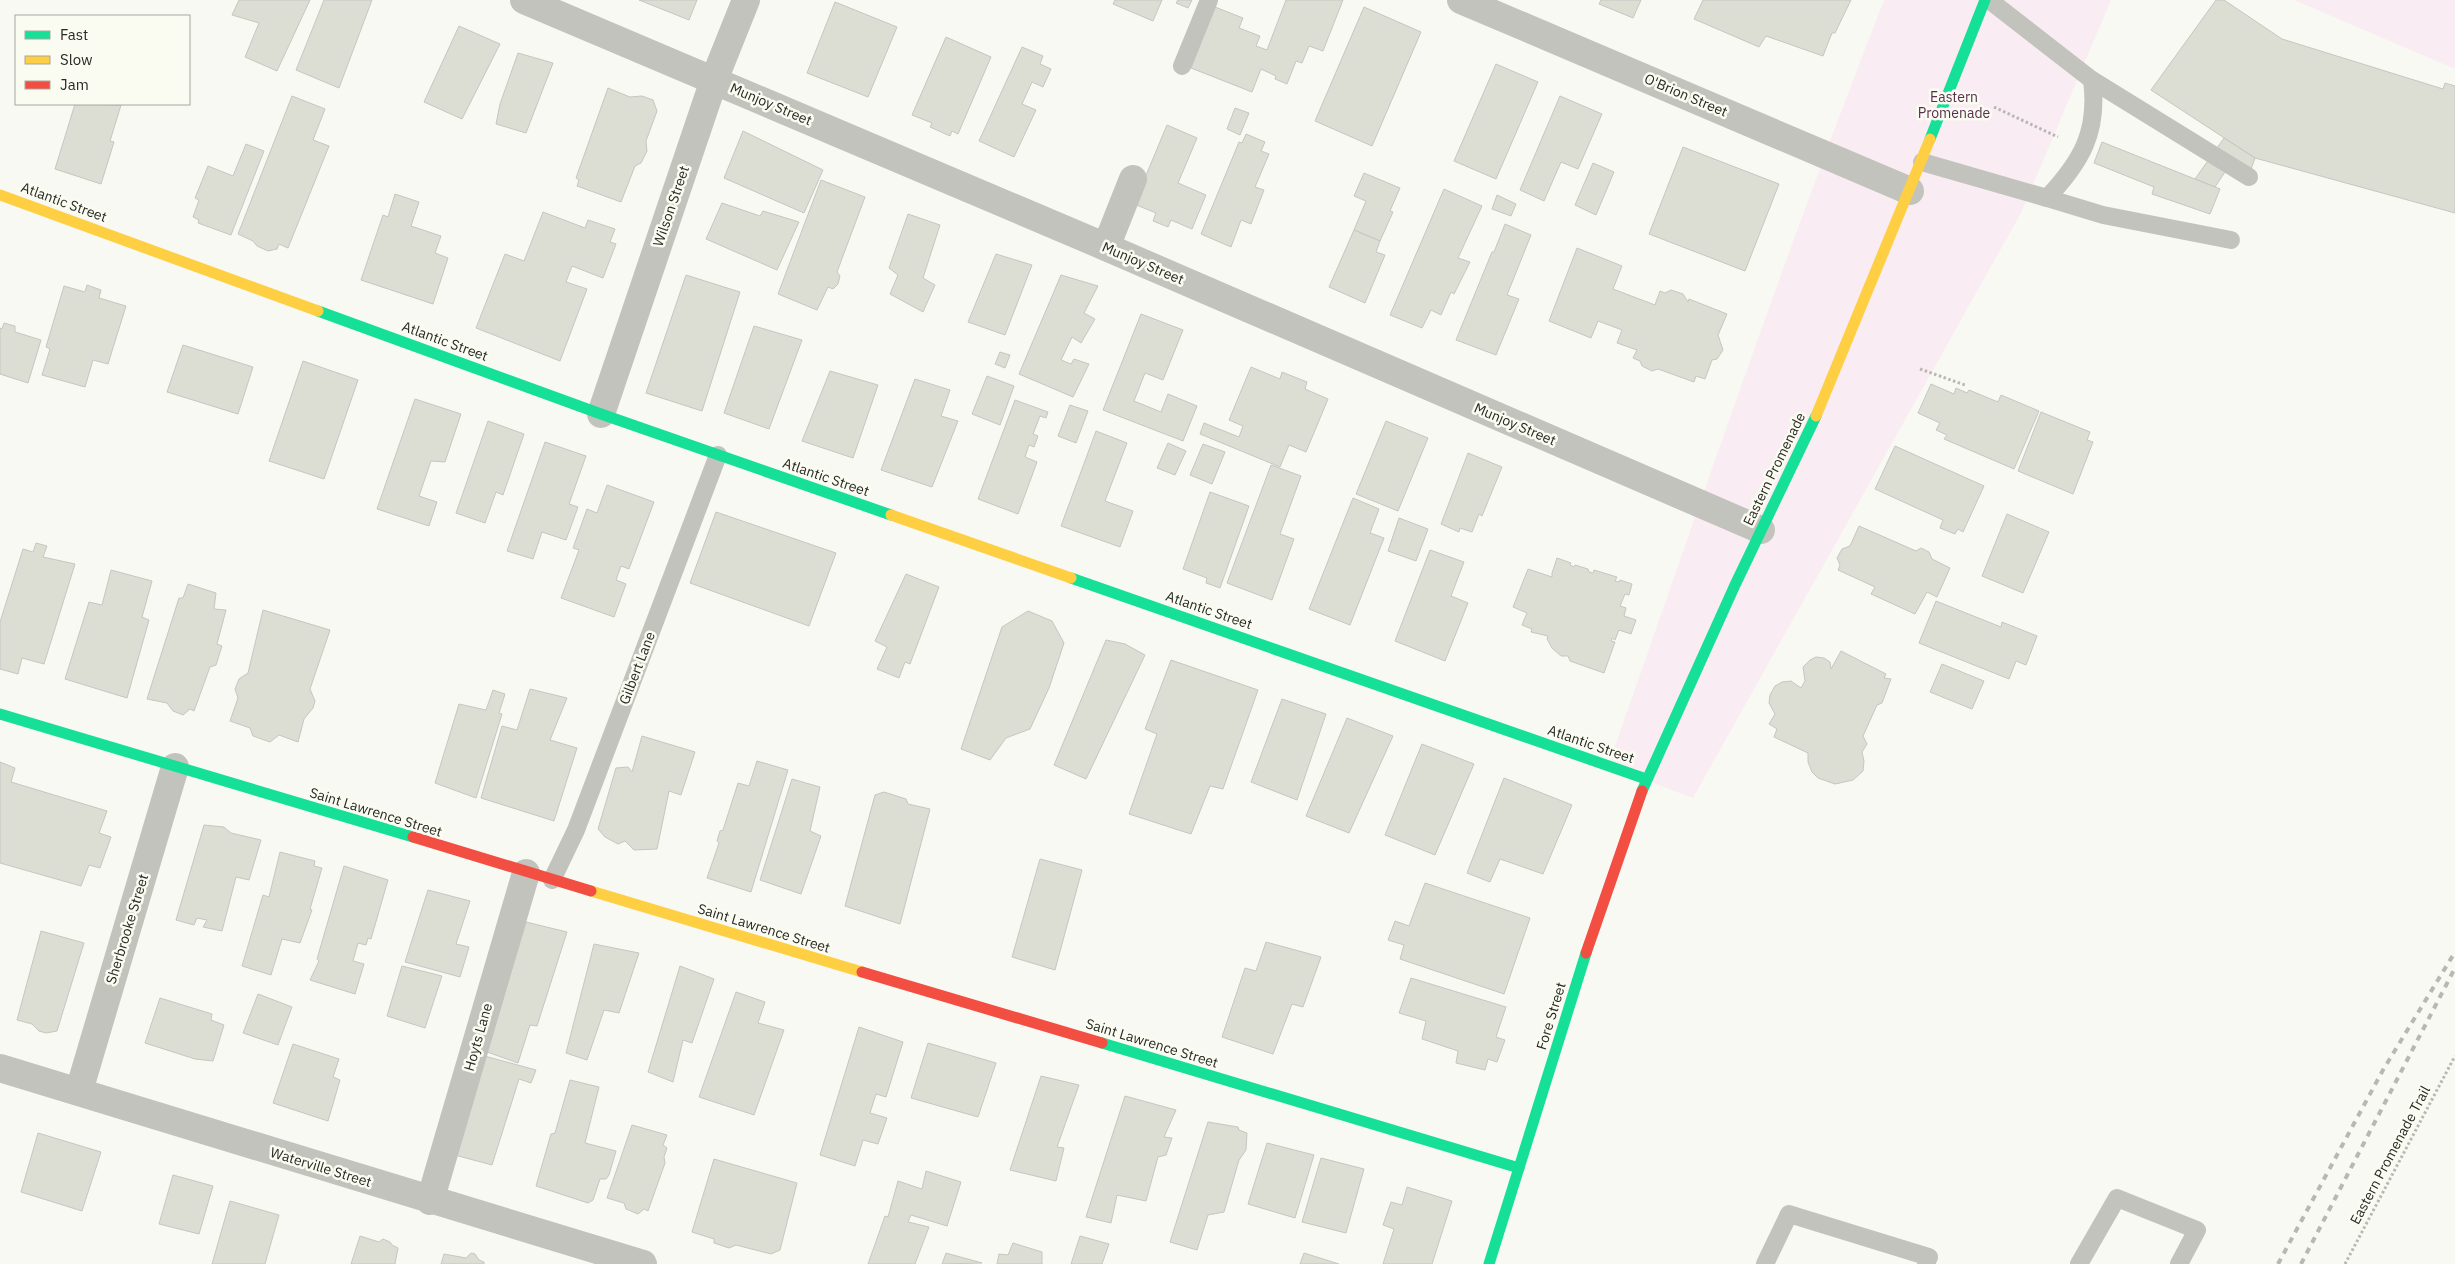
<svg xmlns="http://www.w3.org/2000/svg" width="2455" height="1264" font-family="'IBM Plex Sans',sans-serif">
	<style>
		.green { fill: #faecf3 }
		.building { fill: #dcded4; stroke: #c6c6c2 }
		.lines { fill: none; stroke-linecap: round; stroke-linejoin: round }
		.path { stroke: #b8b8b3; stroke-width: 3; stroke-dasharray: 2.5 2.5; stroke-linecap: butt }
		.lane { stroke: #c2c3bd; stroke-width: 18 }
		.street { stroke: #c2c3bd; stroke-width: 28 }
		.fast { stroke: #16e098; stroke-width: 11 }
		.slow { stroke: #ffcf43; stroke-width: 11 }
		.jam { stroke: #f24e42; stroke-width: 11 }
		.rail { stroke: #b8b8b3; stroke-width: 4; stroke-dasharray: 6 6; stroke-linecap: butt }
		.labels { text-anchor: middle; stroke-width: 5; stroke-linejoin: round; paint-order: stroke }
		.street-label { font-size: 14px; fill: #282825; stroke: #fafcf1 }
		.park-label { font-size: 14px; fill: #592e50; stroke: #fafcf1 }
	</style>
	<rect width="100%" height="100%" fill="#f9f9f4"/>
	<g class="green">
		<path d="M1884,0H2111L2021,213L1693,798L1608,766C1698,510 1785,253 1884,0Z"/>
		<polygon points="2294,0 2455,0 2455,69"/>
	</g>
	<g class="building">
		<polygon points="239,0 310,0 277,71 245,57 259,23 232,15"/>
		<polygon points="324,0 372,0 339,88 296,70"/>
		<polygon points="639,0 697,0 689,20"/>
		<polygon points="1115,0 1162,0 1153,21 1113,4"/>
		<polygon points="1178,0 1192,0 1188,8 1176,3"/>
		<polygon points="1286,0 1343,0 1323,51 1309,46 1302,63 1296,61 1287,84 1275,79 1276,76 1261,69 1252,92 1191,68 1215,7 1243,18 1239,28 1260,36 1256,46 1267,50"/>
		<polygon points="1601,0 1641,0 1633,18 1599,4"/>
		<polygon points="1703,0 1851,0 1835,33 1832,33 1823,56 1766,36 1759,47 1694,19"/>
		<polygon points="2216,0 2224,0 2282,39 2443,89 2445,83 2455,86 2455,213 2255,158 2151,90"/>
		<polygon points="835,2 897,27 868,97 807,73"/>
		<polygon points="1364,7 1421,32 1372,146 1315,121"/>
		<polygon points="459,26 500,44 462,119 424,102"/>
		<polygon points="946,37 991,57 958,134 952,131 950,136 930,127 932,123 912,115"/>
		<polygon points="1022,47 1043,56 1040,64 1051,69 1043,87 1032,82 1022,104 1036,110 1014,157 979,141"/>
		<polygon points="518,53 553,63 526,133 496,124 500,104"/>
		<polygon points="1496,64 1538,82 1496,179 1454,161"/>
		<polygon points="608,88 630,97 642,96 653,100 657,111 646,141 647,151 641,163 635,166 621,202 577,186 579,180 576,178"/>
		<polygon points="292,96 325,109 313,140 329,146 288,248 279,244 277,249 268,251 257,246 253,241 238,234"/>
		<polygon points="1560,96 1602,114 1578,169 1561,162 1544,201 1520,190"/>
		<polygon points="75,104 121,105 110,141 114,142 101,184 55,169"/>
		<polygon points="1235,108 1249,113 1240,135 1227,129"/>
		<polygon points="1167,125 1197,138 1178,183 1206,195 1192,229 1171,220 1168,227 1153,221 1156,213 1134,204"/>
		<polygon points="743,131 823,170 804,213 724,178"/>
		<polygon points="1246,134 1265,142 1261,151 1269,154 1255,187 1264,190 1251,224 1241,220 1231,247 1201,234 1239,142 1242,143"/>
		<polygon points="2224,138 2255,158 2250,172 2229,166 2215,187 2195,179"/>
		<polygon points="2102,142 2220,189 2210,214 2152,194 2154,187 2094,163"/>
		<polygon points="246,144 264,151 231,235 198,223 199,220 193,217 199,200 195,198 208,166 233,176"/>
		<polygon points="1683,147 1779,184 1745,271 1649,234"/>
		<polygon points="1593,163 1614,172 1596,215 1575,205"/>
		<polygon points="1364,173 1400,188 1390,211 1393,212 1380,241 1354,230 1366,201 1354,196"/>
		<polygon points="821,180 865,197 837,272 840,276 838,284 833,289 828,287 817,310 778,294"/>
		<polygon points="1444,189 1482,206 1458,258 1470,262 1454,294 1451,292 1441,315 1431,310 1422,328 1390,315"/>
		<polygon points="395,194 419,202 411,226 441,236 435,253 448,258 433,304 361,280 383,215 388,217"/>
		<polygon points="1497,195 1516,204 1511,216 1492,209"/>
		<polygon points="722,203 760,216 763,211 799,222 777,270 706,239"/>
		<polygon points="543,212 585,228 588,220 615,229 610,242 616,244 603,278 572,266 566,282 587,289 560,361 476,328 505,254 524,261"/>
		<polygon points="908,214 940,225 923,278 935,285 923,312 890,294 898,275 889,268"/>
		<polygon points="1505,224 1531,235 1507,295 1519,299 1496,355 1456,340 1492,252 1494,252"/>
		<polygon points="1354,230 1380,241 1376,252 1385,255 1365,303 1329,287"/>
		<polygon points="1577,248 1622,266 1613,289 1655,305 1660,291 1665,293 1671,290 1683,294 1688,302 1689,299 1727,314 1718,335 1723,350 1717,359 1712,360 1705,379 1696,376 1694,382 1658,369 1652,371 1642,366 1640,361 1633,358 1637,350 1617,343 1622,330 1598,321 1591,338 1549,321"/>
		<polygon points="996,254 1032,265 1005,335 968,322"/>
		<polygon points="686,275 740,292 702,411 646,393"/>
		<polygon points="1061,275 1098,286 1084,313 1095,319 1081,343 1072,337 1061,360 1071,364 1074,359 1089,364 1073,397 1019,374"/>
		<polygon points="87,285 101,290 99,298 126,306 108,364 93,360 85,387 42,375 50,349 46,347 64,286 85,292"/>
		<polygon points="1141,314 1183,330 1163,380 1145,373 1134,401 1161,412 1168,394 1197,406 1183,441 1103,410"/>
		<polygon points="4,323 15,326 15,332 41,340 28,383 0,374 0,328 2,329"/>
		<polygon points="754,326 802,340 769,429 724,413"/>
		<polygon points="183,345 253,367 238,414 167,392"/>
		<polygon points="1000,352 1010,355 1005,368 995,364"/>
		<polygon points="303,361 358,380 324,479 269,461"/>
		<polygon points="1251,367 1280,379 1282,372 1307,382 1305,389 1328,399 1306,452 1289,445 1280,467 1200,434 1204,423 1239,437 1243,426 1229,420"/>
		<polygon points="830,371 878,385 853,458 802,441"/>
		<polygon points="987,376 1014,386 1000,425 972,414"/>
		<polygon points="915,379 950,390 941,416 958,421 932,487 881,470"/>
		<polygon points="1931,384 1954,394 1956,388 1967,393 1969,390 1998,402 2001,395 2039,411 2014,469 1944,439 1947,435 1936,430 1940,423 1918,413"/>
		<polygon points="415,399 461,414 445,462 431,461 419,496 437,502 429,526 377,509"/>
		<polygon points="1015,400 1048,412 1046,418 1040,416 1033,434 1038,436 1034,447 1029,445 1025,457 1037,462 1018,514 978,499"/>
		<polygon points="1070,405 1088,411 1076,443 1058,436"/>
		<polygon points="2041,412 2090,432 2087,440 2093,442 2073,494 2018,471"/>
		<polygon points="488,421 524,434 503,495 496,492 485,523 456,513"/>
		<polygon points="1386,421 1428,438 1398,511 1356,494"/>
		<polygon points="1096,431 1127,443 1105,501 1133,511 1120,547 1061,526"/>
		<polygon points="545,442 586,456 569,504 578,507 566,540 542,532 533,559 507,551"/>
		<polygon points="1168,443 1186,451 1175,475 1157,468"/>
		<polygon points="1203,444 1225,452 1212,484 1190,475"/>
		<polygon points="1895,446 1984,486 1963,532 1958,529 1955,534 1940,528 1943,520 1875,489"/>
		<polygon points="1468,453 1502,467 1482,516 1479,514 1472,532 1460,528 1459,532 1441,524"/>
		<polygon points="1271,465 1301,476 1280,534 1294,539 1272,600 1227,583"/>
		<polygon points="607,485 654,502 629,569 621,566 616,580 626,584 614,617 561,598 579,550 573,548 587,509 597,513"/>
		<polygon points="1210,492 1249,506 1220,588 1206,583 1207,578 1183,569"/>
		<polygon points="1353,498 1379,509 1370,533 1384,538 1350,625 1309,609"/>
		<polygon points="716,512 836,553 809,626 690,583"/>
		<polygon points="2007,514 2049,532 2023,593 1982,576"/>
		<polygon points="1399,518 1428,529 1416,561 1388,551"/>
		<polygon points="1859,526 1916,551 1921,548 1929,552 1932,559 1950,568 1937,597 1927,592 1915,614 1871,594 1875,587 1838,570 1840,565 1837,558 1842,549 1850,546"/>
		<polygon points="36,543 47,546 43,557 75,564 44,664 22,658 18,674 0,669 0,622 23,549 33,552"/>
		<polygon points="1430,550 1464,562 1451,596 1468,603 1445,661 1395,641"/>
		<polygon points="1557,558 1571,563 1570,565 1574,567 1575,565 1588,569 1589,572 1593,573 1594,570 1617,577 1615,581 1619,582 1620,580 1632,584 1629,595 1625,594 1620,606 1626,608 1624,616 1636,620 1631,634 1619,630 1615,640 1612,638 1611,641 1615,642 1604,673 1570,661 1568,656 1561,656 1552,648 1547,639 1548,636 1531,632 1532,629 1522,625 1527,613 1513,607 1528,569 1552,577 1552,573"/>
		<polygon points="111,570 152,581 142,617 149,620 127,698 65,679 89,602 102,605"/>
		<polygon points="906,574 939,587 910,664 905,662 899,678 877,669 887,647 875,641"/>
		<polygon points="188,584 216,593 214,609 226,610 217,644 222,646 216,665 210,667 194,711 190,709 183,715 173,711 167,703 147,699 179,598 183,598"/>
		<polygon points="1936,601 2001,627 2002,622 2037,636 2026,665 2016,661 2009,679 1919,643"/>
		<polygon points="263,610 330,630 310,689 315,701 313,708 304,719 298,742 279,735 270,742 253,736 250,728 230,721 238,698 235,689 239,679 248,673"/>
		<polygon points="1028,611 1052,621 1064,643 1049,688 1030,729 1006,738 990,760 961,749 1002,627"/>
		<polygon points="1106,640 1125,644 1145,655 1086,779 1054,765"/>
		<polygon points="1841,651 1886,674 1884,678 1891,679 1882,703 1877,705 1863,736 1867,744 1862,752 1864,761 1863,771 1853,780 1835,784 1818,778 1812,772 1808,762 1808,753 1774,737 1777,729 1769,724 1775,714 1769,703 1770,695 1775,686 1782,682 1791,681 1801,688 1805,681 1803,667 1810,660 1816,657 1824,658 1830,662 1831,669"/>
		<polygon points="1171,660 1258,690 1223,789 1210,786 1191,834 1129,814 1157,734 1145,729"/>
		<polygon points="1942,664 1984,681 1972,709 1930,692"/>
		<polygon points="530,689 567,698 550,740 577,748 554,821 481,798 502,726 517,730"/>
		<polygon points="493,690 505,694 499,713 502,714 476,798 435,783 459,704 486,710"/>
		<polygon points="1282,699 1326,714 1297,800 1251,782"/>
		<polygon points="1347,718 1393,736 1349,833 1306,816"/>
		<polygon points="642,736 695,752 681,795 669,791 657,849 634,850 625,841 618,844 605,837 598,829 616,768 628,767 632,772"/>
		<polygon points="1422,744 1474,764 1435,855 1385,835"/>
		<polygon points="757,761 788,770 751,892 707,878 719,843 717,841 720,831 723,830 738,783 749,786"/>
		<polygon points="0,762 15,768 11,782 107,811 99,833 111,837 100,868 89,865 81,886 0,863"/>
		<polygon points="1504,778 1572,805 1543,874 1500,859 1490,882 1467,873"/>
		<polygon points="792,779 820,787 810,831 821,836 801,894 760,880"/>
		<polygon points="884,792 906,799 908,804 930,809 900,924 845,906 875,795"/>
		<polygon points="204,825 224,827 231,833 261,840 249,880 236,877 222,931 203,927 207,920 197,918 194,925 176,920"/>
		<polygon points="280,852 315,861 314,866 322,868 310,909 312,910 300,943 282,939 271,975 242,966 263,895 269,897"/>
		<polygon points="1040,859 1082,870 1055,970 1012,957"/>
		<polygon points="344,866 388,880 371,939 368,938 366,945 358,943 353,961 364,964 355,994 310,980 319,961 317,959"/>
		<polygon points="1425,883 1530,918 1504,994 1400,959 1404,945 1388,940 1395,921 1409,926"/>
		<polygon points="428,890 470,901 456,944 469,947 460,977 405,962"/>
		<polygon points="526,922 567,932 537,1026 530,1025 518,1063 487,1052"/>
		<polygon points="41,931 84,943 57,1031 46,1033 39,1031 32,1024 17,1020"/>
		<polygon points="1266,942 1321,957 1303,1007 1292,1004 1273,1054 1222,1037 1245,968 1256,971"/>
		<polygon points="594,944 639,953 619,1013 604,1010 587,1060 566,1053"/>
		<polygon points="402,966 442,976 425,1028 387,1016"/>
		<polygon points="680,966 714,979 692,1043 683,1040 673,1082 648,1072"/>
		<polygon points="1411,978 1506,1007 1496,1037 1505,1040 1497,1062 1488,1059 1485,1070 1456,1063 1458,1051 1422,1039 1426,1021 1399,1013"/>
		<polygon points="736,992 765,1002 758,1023 784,1030 754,1115 699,1097"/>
		<polygon points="258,994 292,1007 278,1045 243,1033"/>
		<polygon points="160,998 212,1014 211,1020 224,1025 213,1061 195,1059 145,1043"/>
		<polygon points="859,1027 903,1042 886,1097 876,1094 870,1113 887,1118 878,1144 863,1140 855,1166 820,1155"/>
		<polygon points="928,1043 996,1063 978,1117 911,1098"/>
		<polygon points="293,1044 339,1059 333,1077 340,1080 328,1121 273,1103"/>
		<polygon points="481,1055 536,1070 531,1083 519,1079 492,1165 451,1154"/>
		<polygon points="1041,1076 1079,1085 1057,1147 1064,1148 1056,1181 1010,1170"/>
		<polygon points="570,1080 599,1087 585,1143 616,1151 609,1175 606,1179 600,1179 593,1200 588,1203 536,1186 551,1134 555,1133"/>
		<polygon points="1125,1096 1176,1110 1164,1137 1172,1138 1166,1155 1158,1157 1146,1201 1117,1195 1111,1223 1086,1217"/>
		<polygon points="1208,1122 1238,1127 1239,1130 1247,1133 1246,1150 1239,1160 1224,1212 1208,1215 1197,1250 1170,1242"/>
		<polygon points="632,1125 667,1135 663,1145 667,1148 664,1157 665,1163 648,1211 644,1209 638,1214 626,1209 624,1203 607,1198"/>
		<polygon points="38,1133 101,1152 82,1211 21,1192"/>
		<polygon points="1267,1143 1314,1155 1295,1218 1248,1204"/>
		<polygon points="1321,1158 1364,1169 1346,1233 1302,1222"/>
		<polygon points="714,1159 797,1183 780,1250 771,1254 736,1245 729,1248 714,1243 714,1239 692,1232"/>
		<polygon points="926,1171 961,1182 947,1226 911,1215 908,1222 929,1227 915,1264 868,1264 885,1216 888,1217 898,1181 922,1189"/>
		<polygon points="173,1175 213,1186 199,1234 159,1224"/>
		<polygon points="1407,1187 1452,1201 1432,1264 1383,1264 1394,1229 1383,1225 1391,1202 1402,1205"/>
		<polygon points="230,1201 279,1215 265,1264 212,1264"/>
		<polygon points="360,1236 379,1242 383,1239 390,1242 392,1245 398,1248 395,1264 351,1264"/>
		<polygon points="1080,1236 1109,1244 1102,1264 1071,1264"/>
		<polygon points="1013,1243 1042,1252 1042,1264 997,1264 999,1254 1008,1255"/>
		<polygon points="471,1253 475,1254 479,1260 484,1262 484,1264 441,1264 444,1254 466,1258"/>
		<polygon points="946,1253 982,1263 942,1264"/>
		<polygon points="1304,1253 1339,1264 1300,1264"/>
	</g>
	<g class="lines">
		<g class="path">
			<polyline points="1994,107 2058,137"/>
			<polyline points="1920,369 1965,385"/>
			<polyline points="2345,1264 2455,1056"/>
		</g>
		<g class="lane">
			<polyline points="1182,66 1209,0"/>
			<polyline points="2092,80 2249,177"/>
			<path d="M1922,162L2047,198C2081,162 2099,132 2092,80L1989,0"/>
			<polyline points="2047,198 2103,215 2231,240"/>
			<polyline points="552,880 576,830 718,455"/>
			<polyline points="1765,1264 1789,1214 1929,1257 1926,1264"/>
			<polyline points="2079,1264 2117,1198 2197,1230 2179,1264"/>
		</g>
		<g class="street">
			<polyline points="524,0 1106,247 1761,530"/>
			<polyline points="1461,0 1910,191"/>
			<polyline points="1106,247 1133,179"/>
			<polyline points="601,414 714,80 746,0"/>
			<polyline points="0,1068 643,1264"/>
			<polyline points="79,1091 175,767"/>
			<polyline points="430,1201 526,873"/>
		</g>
		<g class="fast">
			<polyline points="1930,139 1985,0"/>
			<polyline points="318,311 601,414 891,515"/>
			<polyline points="1071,578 1646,779"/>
			<polyline points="0,714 413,837"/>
			<polyline points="1642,791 1735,585 1816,416"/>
			<polyline points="1102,1043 1519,1168"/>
			<polyline points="1489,1264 1586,953"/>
		</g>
		<g class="slow">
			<polyline points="0,195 318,311"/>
			<polyline points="1816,416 1930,139"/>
			<polyline points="891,515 1071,578"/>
			<polyline points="591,891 862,972"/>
		</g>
		<g class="jam">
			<polyline points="413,837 591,891"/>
			<polyline points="1586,953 1642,791"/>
			<polyline points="862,972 1102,1043"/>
		</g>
		<g class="rail">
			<polyline points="2278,1264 2383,1070 2455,952"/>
			<polyline points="2301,1264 2455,968"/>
		</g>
	</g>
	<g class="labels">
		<g class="street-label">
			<text transform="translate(1686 95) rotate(23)" y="5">O'Brion Street</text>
			<text transform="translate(771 104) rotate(23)" y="5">Munjoy Street</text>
			<text transform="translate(64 202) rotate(20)" y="5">Atlantic Street</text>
			<text transform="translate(671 206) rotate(-71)" y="5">Wilson Street</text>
			<text transform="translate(1143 263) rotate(23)" y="5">Munjoy Street</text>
			<text transform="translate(445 341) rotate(20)" y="5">Atlantic Street</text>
			<text transform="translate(1515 424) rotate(23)" y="5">Munjoy Street</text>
			<text transform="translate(1774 469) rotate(-64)" y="5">Eastern Promenade</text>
			<text transform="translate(826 477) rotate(19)" y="5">Atlantic Street</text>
			<text transform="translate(1209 610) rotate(19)" y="5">Atlantic Street</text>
			<text transform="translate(637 668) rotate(-69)" y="5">Gilbert Lane</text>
			<text transform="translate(1591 744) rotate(19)" y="5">Atlantic Street</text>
			<text transform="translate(376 812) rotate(17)" y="5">Saint Lawrence Street</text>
			<text transform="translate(764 928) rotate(17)" y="5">Saint Lawrence Street</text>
			<text transform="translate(127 929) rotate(-73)" y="5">Sherbrooke Street</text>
			<text transform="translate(1551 1016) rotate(-73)" y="5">Fore Street</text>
			<text transform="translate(478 1037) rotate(-74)" y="5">Hoyts Lane</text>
			<text transform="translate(1152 1043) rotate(17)" y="5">Saint Lawrence Street</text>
			<text transform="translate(2390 1155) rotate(-62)" y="5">Eastern Promenade Trail</text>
			<text transform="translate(321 1167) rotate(17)" y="5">Waterville Street</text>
		</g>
		<g class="park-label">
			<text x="1954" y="102">Eastern<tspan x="1954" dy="16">Promenade</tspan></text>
		</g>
	</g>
	<rect x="15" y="15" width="175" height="90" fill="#fafcf1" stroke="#a6a79f"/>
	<rect x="25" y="31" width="25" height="8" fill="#16e098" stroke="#a6a79f"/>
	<text x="60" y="40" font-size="15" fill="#282825">Fast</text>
	<rect x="25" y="56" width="25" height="8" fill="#ffcf43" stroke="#a6a79f"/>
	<text x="60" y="65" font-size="15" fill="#282825">Slow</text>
	<rect x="25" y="81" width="25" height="8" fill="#f24e42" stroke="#a6a79f"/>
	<text x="60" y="90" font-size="15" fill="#282825">Jam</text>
</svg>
